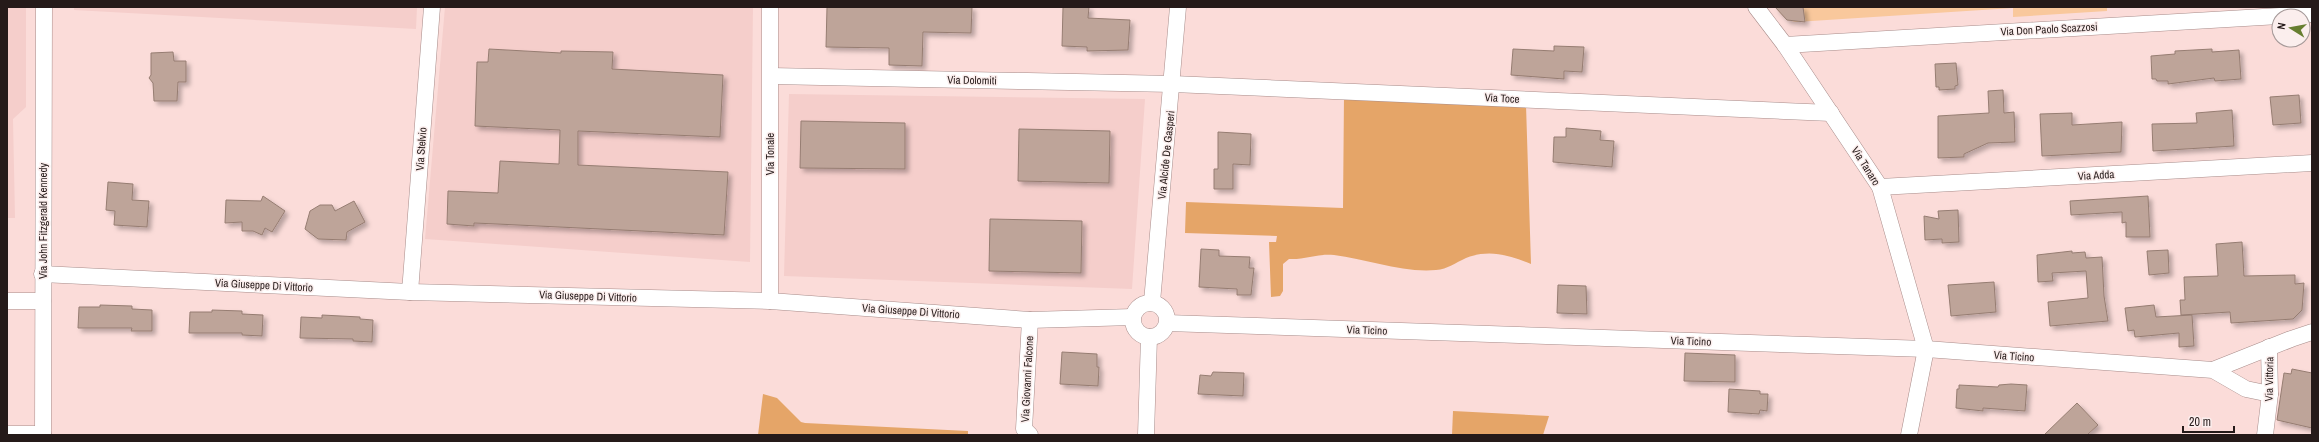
<svg xmlns="http://www.w3.org/2000/svg" width="2319" height="442" font-family="'Archivo Narrow',sans-serif">
	<style>
		.built { fill: #f5cecb }
		.green { fill: #f9c89c }
		.forest { fill: #e5a568 }
		.building { fill: #bea499; stroke: #967d72; filter: url(#shadow) }
		.lines { fill: none; stroke-linecap: round; stroke-linejoin: round }
		.street-casing { stroke: #a88c8a; stroke-width: 17 }
		.street { stroke: #fff; stroke-width: 16 }
		.labels { text-anchor: middle; stroke-width: 3; stroke-linejoin: round; paint-order: stroke }
		.street-label { font-size: 11px; fill: #251a19; stroke: #fbeeed }
	</style>
	<defs>
		<filter id="shadow"><feDropShadow dx="3.5" dy="3.5" stdDeviation="2" flood-color="#0004"/></filter>
	</defs>
	<rect width="100%" height="100%" fill="#fbdcd9"/>
	<g class="built">
		<polygon points="7,7 26,7 26,107 13,119 15,218 7,218"/>
		<polygon points="74,7 417,7 416,29 74,10"/>
		<polygon points="445,7 753,7 750,262 425,239"/>
		<polygon points="789,94 1145,99 1132,289 784,276"/>
	</g>
	<polygon class="green" points="1775,7 2107,7 2107,11 2013,17 2013,8 1796,22 1787,20"/>
	<g class="forest">
		<path d="M1344,95L1526,105L1531,264C1509,255 1489,249 1466,258C1455,263 1448,269 1436,270C1402,273 1367,259 1334,255C1318,253 1304,260 1289,259L1283,264V291L1280,296L1271,297L1269,242H1276L1277,236L1185,233L1186,202L1343,208Z"/>
		<polygon points="763,394 777,398 801,422 805,423 968,431 968,435 758,435"/>
		<polygon points="1453,411 1549,416 1543,435 1452,435"/>
	</g>
	<g class="building">
		<polygon points="827,7 972,7 971,33 923,32 922,66 889,65 889,48 826,47"/>
		<polygon points="1063,7 1089,7 1088,18 1130,20 1128,50 1087,51 1087,47 1062,46"/>
		<polygon points="1775,7 1803,7 1805,22 1787,20"/>
		<polygon points="1554,46 1584,47 1582,72 1564,71 1564,79 1511,75 1513,49 1554,51"/>
		<polygon points="489,49 561,53 561,51 613,52 612,69 723,75 720,137 578,131 578,165 728,172 724,235 497,224 474,223 474,226 447,224 448,191 498,193 500,161 559,164 560,130 475,126 477,62 488,62"/>
		<polygon points="2212,49 2212,52 2239,50 2241,79 2215,81 2214,78 2168,84 2168,81 2157,81 2156,79 2152,79 2151,56 2175,54 2175,51"/>
		<polygon points="173,52 174,61 186,61 186,82 178,82 177,101 154,101 153,83 149,78 151,75 151,53"/>
		<polygon points="1956,63 1958,85 1955,86 1955,89 1939,90 1939,87 1936,87 1935,64"/>
		<polygon points="2003,90 2004,113 2014,112 2015,142 1988,143 1964,154 1964,157 1938,158 1938,116 1989,113 1988,91"/>
		<polygon points="2299,95 2301,123 2273,125 2270,97"/>
		<polygon points="2232,110 2234,146 2153,151 2152,124 2197,123 2196,113"/>
		<polygon points="2072,113 2072,125 2122,122 2121,152 2042,156 2040,114"/>
		<polygon points="801,121 905,123 905,169 800,168"/>
		<polygon points="1566,128 1601,131 1600,140 1614,141 1612,167 1553,162 1554,137 1566,137"/>
		<polygon points="1019,129 1110,131 1109,183 1018,181"/>
		<polygon points="1218,132 1251,134 1250,165 1233,164 1233,189 1214,189 1214,169 1218,169"/>
		<polygon points="108,182 133,184 132,200 149,201 147,227 114,225 115,211 106,210"/>
		<polygon points="263,196 285,211 272,232 265,228 262,235 253,231 242,231 242,222 225,223 226,200 261,201"/>
		<polygon points="2148,196 2150,237 2126,237 2126,222 2122,223 2122,212 2071,215 2070,201"/>
		<polygon points="354,201 365,222 347,232 346,240 318,239 305,229 310,211 320,205 332,205 335,211"/>
		<polygon points="1958,210 1959,242 1942,243 1942,239 1925,240 1924,216 1939,219 1938,211"/>
		<polygon points="990,219 1082,221 1081,273 989,271"/>
		<polygon points="2242,242 2244,276 2295,275 2295,284 2304,283 2302,310 2293,319 2231,323 2230,312 2181,315 2180,300 2185,300 2184,277 2218,276 2216,244"/>
		<polygon points="1201,249 1219,250 1219,256 1250,257 1249,268 1254,268 1251,295 1237,295 1237,289 1199,287"/>
		<polygon points="2168,250 2169,273 2149,275 2147,251"/>
		<polygon points="2072,251 2072,253 2085,252 2086,258 2102,257 2104,296 2108,321 2050,326 2048,302 2088,298 2086,271 2052,273 2053,281 2038,282 2037,255"/>
		<polygon points="1994,282 1996,312 1951,316 1948,285"/>
		<polygon points="1558,285 1586,286 1587,314 1557,313"/>
		<polygon points="100,305 132,306 132,309 152,310 152,331 131,331 132,328 78,328 79,307 100,307"/>
		<polygon points="2154,305 2156,317 2192,315 2194,346 2179,347 2179,333 2135,337 2134,330 2128,331 2125,308"/>
		<polygon points="212,310 242,311 242,314 263,315 262,336 242,335 242,333 189,333 190,312 212,312"/>
		<polygon points="322,315 360,317 360,319 373,320 372,342 353,341 353,339 300,338 301,317 322,318"/>
		<polygon points="1062,352 1097,354 1097,367 1099,367 1098,386 1060,384"/>
		<polygon points="1685,353 1735,355 1735,382 1684,381"/>
		<polygon points="2292,369 2312,373 2312,428 2277,420 2284,373 2291,374"/>
		<polygon points="1213,372 1244,373 1243,396 1198,394 1200,375 1211,376"/>
		<polygon points="2011,384 2027,385 2025,411 1983,408 1983,411 1956,408 1957,389 1959,389 1959,385 1998,387 1999,385"/>
		<polygon points="1729,389 1760,391 1760,394 1768,394 1767,411 1760,410 1759,414 1728,412"/>
		<polygon points="2077,403 2098,425 2087,435 2044,435"/>
	</g>
	<g class="lines">
		<defs>
			<g id="street">
				<polyline points="1756,7 1785,45 1880,187 1926,349 1909,435"/>
				<polyline points="1785,45 2312,14"/>
				<polyline points="771,76 1173,84 1831,113"/>
				<polyline points="1880,187 2312,163"/>
				<polyline points="42,274 410,292 770,301 1030,320 1133,317"/>
				<polyline points="410,292 432,7"/>
				<polyline points="7,301 43,301"/>
				<polyline points="770,301 770,7"/>
				<polyline points="1152,302 1178,7"/>
				<circle cx="1150" cy="320" r="17"/>
				<polyline points="1167,323 1926,349 2213,370 2246,389 2270,394"/>
				<polyline points="2213,370 2291,339 2312,332"/>
				<polyline points="7,434 43,434"/>
				<polyline points="43,435 44,7"/>
				<polyline points="1030,435 1024,429 1030,320"/>
				<polyline points="1146,435 1149,337"/>
				<polyline points="2265,435 2270,394 2269,347"/>
			</g>
		</defs>
		<use href="#street" class="street-casing"/>
		<use href="#street" class="street"/>
	</g>
	<g class="labels">
		<g class="street-label">
			<text transform="translate(2049 29) rotate(-3)" y="4">Via Don Paolo Scazzosi</text>
			<text transform="translate(972 80) rotate(1)" y="4">Via Dolomiti</text>
			<text transform="translate(1502 98) rotate(3)" y="4">Via Toce</text>
			<text transform="translate(421 149) rotate(-86)" y="4">Via Stelvio</text>
			<text transform="translate(770 154) rotate(-90)" y="4">Via Tonale</text>
			<text transform="translate(1166 155) rotate(-84)" y="4">Via Alcide De Gasperi</text>
			<text transform="translate(1866 166) rotate(58)" y="4">Via Tanaro</text>
			<text transform="translate(2096 175) rotate(-3)" y="4">Via Adda</text>
			<text transform="translate(43 221) rotate(-90)" y="4">Via John Fitzgerald Kennedy</text>
			<text transform="translate(264 285) rotate(3)" y="4">Via Giuseppe Di Vittorio</text>
			<text transform="translate(588 296) rotate(2)" y="4">Via Giuseppe Di Vittorio</text>
			<text transform="translate(911 311) rotate(4)" y="4">Via Giuseppe Di Vittorio</text>
			<text transform="translate(1367 330) rotate(2)" y="4">Via Ticino</text>
			<text transform="translate(1691 341) rotate(2)" y="4">Via Ticino</text>
			<text transform="translate(2014 356) rotate(4)" y="4">Via Ticino</text>
			<text transform="translate(1027 379) rotate(-87)" y="4">Via Giovanni Falcone</text>
			<text transform="translate(2269 379) rotate(-89)" y="4">Via Vittoria</text>
		</g>
	</g>
	<rect width="2319" height="442" fill="none" stroke="#251a19" stroke-width="16"/>
	<g transform="translate(2291 28) rotate(281)"><circle r="19" fill="#fbeeed" stroke="#a59998"/>
	<path d="M0-3L7 15L0 10L-7 15Z" fill="#677e30"/>
	<text y="-6" font-size="11" font-weight="bold" text-anchor="middle" fill="#251a19">N</text>
	</g>
	<path d="M2183 426v6h51v-6" fill="none" stroke="#251a19" stroke-width="2"/>
	<text x="2189" y="426" font-size="12" fill="#251a19" stroke="#fbeeed" stroke-width="3" paint-order="stroke">20 m</text>
</svg>
